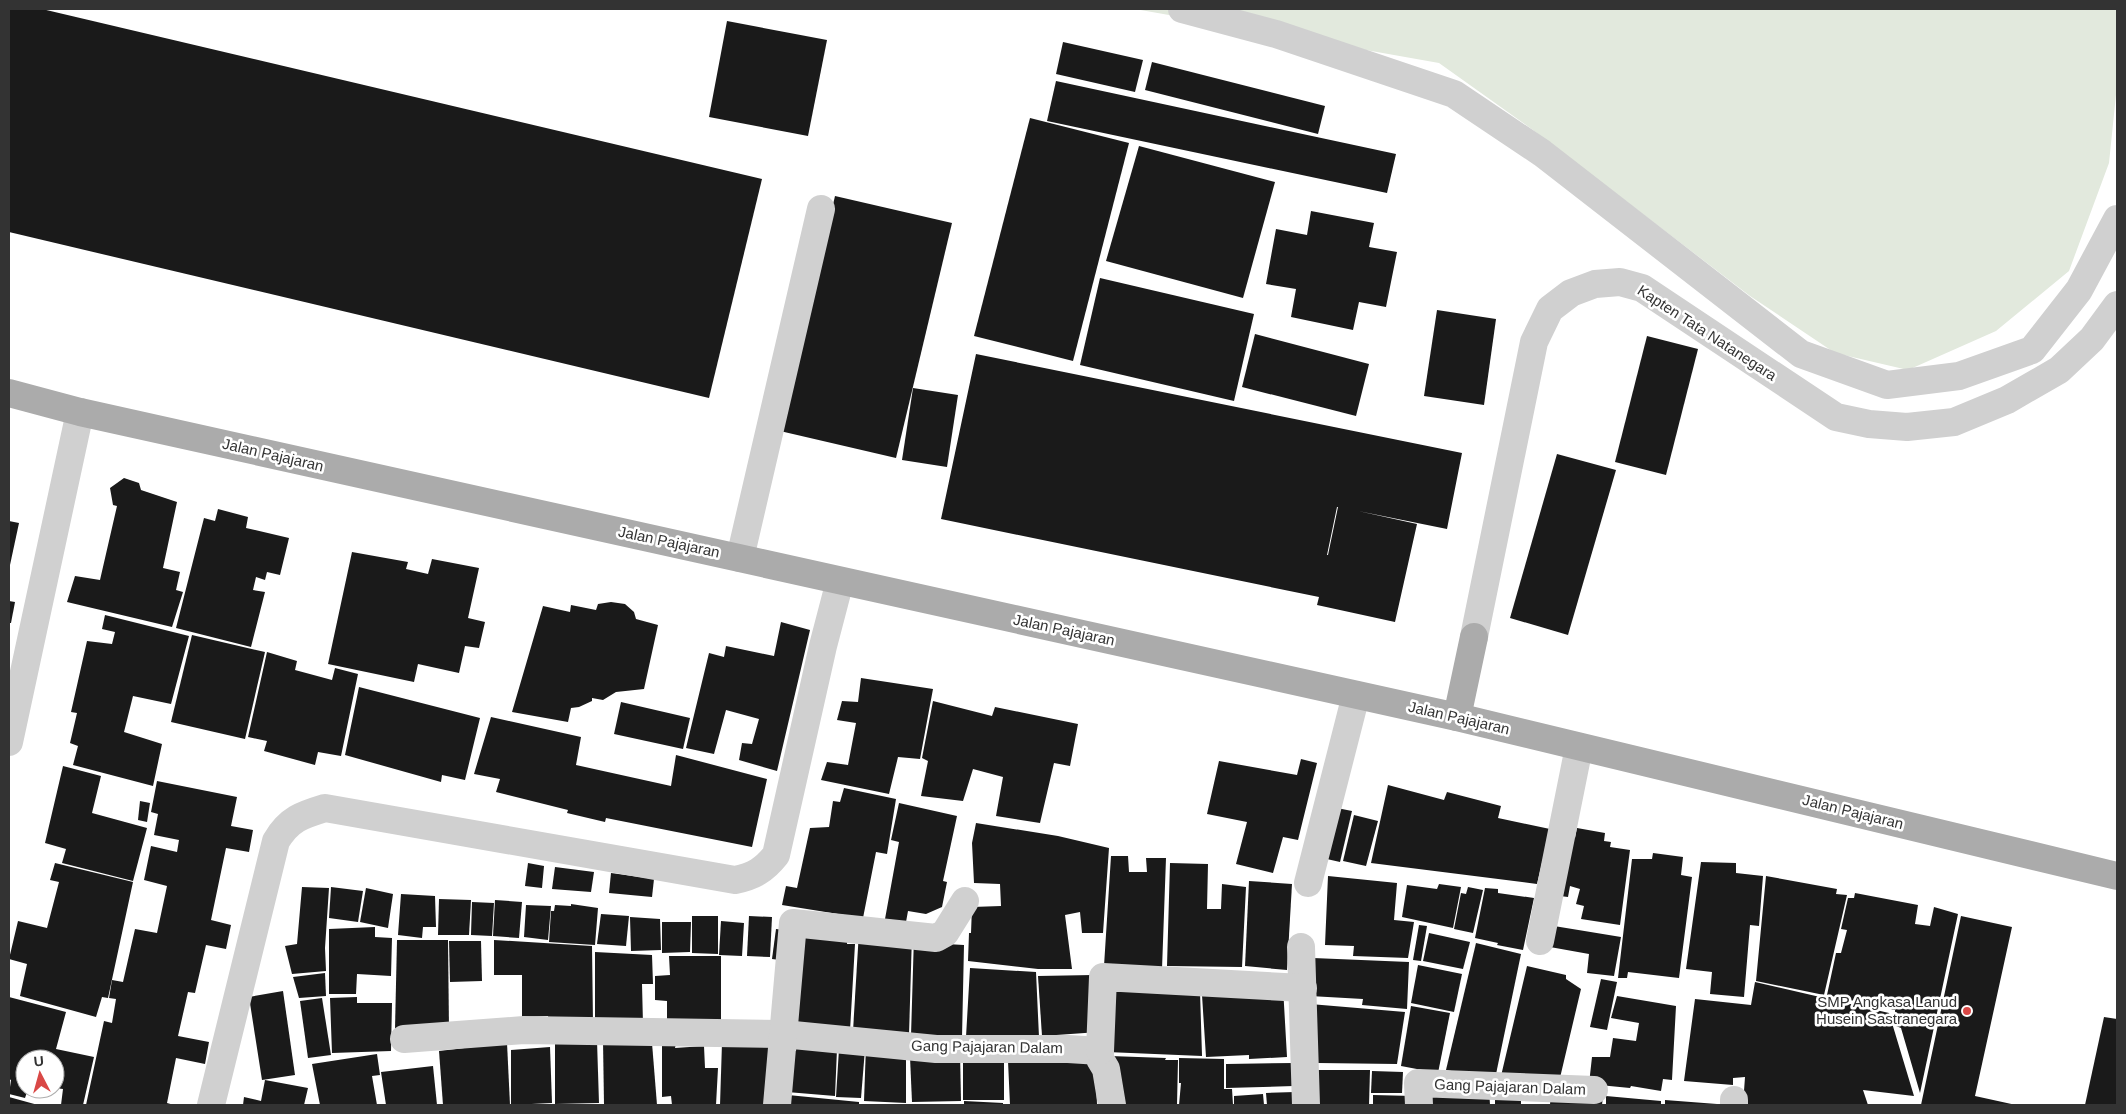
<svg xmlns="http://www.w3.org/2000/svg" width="2126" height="1114" font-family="Arial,sans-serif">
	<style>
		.green { fill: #e2e9dd }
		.building { fill: #1a1a1a; fill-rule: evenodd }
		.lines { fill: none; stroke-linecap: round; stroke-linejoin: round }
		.minor { stroke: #d0d0d0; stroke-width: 28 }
		.major { stroke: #ababab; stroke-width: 28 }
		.poi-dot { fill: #d94846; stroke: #fff; stroke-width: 2 }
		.labels { text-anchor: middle; stroke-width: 5; stroke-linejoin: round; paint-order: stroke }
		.street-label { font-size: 15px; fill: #333; stroke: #fff }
		.poi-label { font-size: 15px; fill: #333; stroke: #fff; text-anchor: end }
	</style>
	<rect width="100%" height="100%" fill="#fff"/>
	<polygon class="green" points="1135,9 2117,9 2117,85 2109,163 2069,271 1996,331 1908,370 1835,353 1750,296 1533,130 1439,63"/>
	<g class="building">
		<polygon points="9,9 42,9 762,179 709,398 9,232"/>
		<polygon points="727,21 827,40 808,136 709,117"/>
		<polygon points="1063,42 1143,60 1135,92 1056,74"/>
		<polygon points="1152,62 1325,106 1318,134 1145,90"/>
		<polygon points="1056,81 1396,154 1387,193 1047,121"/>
		<polygon points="1030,118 1129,143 1073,361 974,336"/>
		<polygon points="1139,146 1275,182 1243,298 1106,261"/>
		<polygon points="835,196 952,223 896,458 780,431"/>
		<polygon points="1311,211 1374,223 1369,247 1397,252 1386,307 1359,302 1353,330 1291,317 1296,289 1266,284 1276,229 1307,235"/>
		<polygon points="1100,278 1254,314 1234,401 1080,365"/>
		<polygon points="1437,310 1496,319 1484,405 1424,396"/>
		<polygon points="1255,334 1369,364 1356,416 1242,387"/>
		<polygon points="1647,336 1698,349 1666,475 1615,462"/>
		<path d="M976,354L1462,453L1447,529L1358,511L1417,524L1395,622L1317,605L1319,597L941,519ZM1337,507H1338L1328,555H1327Z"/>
		<polygon points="913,388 958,395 947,467 902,460"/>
		<polygon points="1557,454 1616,470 1568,635 1510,618"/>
		<polygon points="124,478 139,483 141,490 177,502 163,568 180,572 176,590 183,592 172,627 67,602 75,576 100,580 117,506 113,505 110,488"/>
		<polygon points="218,509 248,517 246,528 289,538 280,575 267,572 265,580 256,577 253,590 265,592 251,647 176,628 204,518 215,521"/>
		<polygon points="9,521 19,523 10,565 9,565"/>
		<polygon points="352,552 408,562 406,569 428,574 432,559 479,568 468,618 485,622 479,648 465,646 459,673 418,664 414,682 328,664"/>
		<polygon points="9,601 15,602 11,623 9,623"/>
		<polygon points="611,602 625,604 634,612 636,619 658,625 644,689 616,692 603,700 592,698 592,701 579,707 571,708 568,722 512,712 543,606 570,612 571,605 596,610 598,604"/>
		<polygon points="105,615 189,636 171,704 133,696 124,732 162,744 153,786 73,765 78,746 70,743 77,713 71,712 87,641 112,644 115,632 102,629"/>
		<polygon points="781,622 810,630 777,771 739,760 742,743 752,744 759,719 726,710 714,754 686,748 709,653 724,657 726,646 774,656"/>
		<polygon points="192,635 265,652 245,739 171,722"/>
		<polygon points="267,652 297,661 295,670 332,680 335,668 358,674 341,756 318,752 315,765 264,751 267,741 248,737"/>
		<polygon points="861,678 933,689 920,759 898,757 889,794 821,780 827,762 848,765 856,723 837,720 842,701 858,702"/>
		<polygon points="359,687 480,718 465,780 442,775 441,782 345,755"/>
		<polygon points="933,701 992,716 995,707 1078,724 1070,766 1054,763 1040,823 996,816 1003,777 973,769 963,801 921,796 928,761 922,758"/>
		<polygon points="621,702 690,718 683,749 614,734"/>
		<polygon points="491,717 581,737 576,765 671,786 676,755 767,779 752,847 606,818 605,822 567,813 568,810 496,792 500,779 474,774"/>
		<polygon points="1301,759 1317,763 1298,840 1283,837 1273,873 1236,864 1247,822 1207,814 1219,761 1297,775"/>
		<polygon points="63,766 101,776 92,813 147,828 133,881 62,863 66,849 45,843"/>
		<polygon points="157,781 237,797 231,826 253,830 249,852 226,848 211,920 231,925 226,949 206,945 195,993 188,992 178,1036 209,1042 205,1064 176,1058 167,1103 174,1105 86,1105 104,1021 112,1023 116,999 109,998 112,980 123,982 135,929 157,933 167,886 144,880 151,846 177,852 179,840 154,835 158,814 151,812"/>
		<polygon points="1388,785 1444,800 1447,792 1501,806 1498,818 1550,829 1537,884 1371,863"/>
		<polygon points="844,788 896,799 887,854 876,852 863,918 782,905 786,886 797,888 810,828 829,827 833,801 840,802"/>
		<polygon points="140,801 150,803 147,822 138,820"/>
		<polygon points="899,803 957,816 943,881 947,882 942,907 926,914 908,911 906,922 885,919 899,842 891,840"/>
		<polygon points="1332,807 1352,811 1340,862 1318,857"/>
		<polygon points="1354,815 1378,821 1366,866 1343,861"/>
		<polygon points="976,823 1058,836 1109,848 1103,933 1082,933 1080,912 1065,915 1072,969 1038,969 968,961 969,933 971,933 972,907 1001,906 1000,884 974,883 972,843"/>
		<polygon points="1577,828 1605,833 1604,841 1611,842 1610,847 1630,850 1620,925 1581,919 1584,906 1576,904 1580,889 1570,886 1568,897 1552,895 1570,837 1575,838"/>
		<polygon points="1653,853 1683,857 1681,875 1692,877 1679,978 1628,972 1627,978 1618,978 1632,859 1652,859"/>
		<polygon points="1111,856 1128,856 1129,872 1147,872 1146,858 1166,858 1162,969 1104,966"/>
		<polygon points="1701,862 1736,863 1736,873 1763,876 1759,926 1750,925 1744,997 1710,994 1712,972 1686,969"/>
		<polygon points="55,863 133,882 108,998 102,997 96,1017 20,996 27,964 9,959 18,921 47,928 59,882 50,880"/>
		<polygon points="528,863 544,866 542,888 525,886"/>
		<polygon points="1170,863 1208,864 1207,909 1221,909 1222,884 1246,887 1242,967 1167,966"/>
		<polygon points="555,867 594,872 591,892 552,889"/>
		<polygon points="611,873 654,879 652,897 609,893"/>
		<polygon points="1328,876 1397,883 1394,920 1414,922 1408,958 1353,956 1354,946 1325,945"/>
		<polygon points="1766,876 1837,889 1836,894 1847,895 1824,995 1756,981"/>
		<polygon points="1249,881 1292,884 1287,970 1245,966"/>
		<polygon points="1439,884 1461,887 1453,928 1402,917 1407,885 1437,889"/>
		<polygon points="302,887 329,888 325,948 326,971 292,974 285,946 297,944"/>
		<polygon points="331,887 363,891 358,922 329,918"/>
		<polygon points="1468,887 1483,890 1473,933 1454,929 1461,893 1466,894"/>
		<polygon points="366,888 393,894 388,928 360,922"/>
		<polygon points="1485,888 1498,889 1498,893 1534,898 1523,950 1497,945 1498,943 1475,938"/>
		<polygon points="1855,893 1918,905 1915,924 1930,926 1934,907 1958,914 1920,1093 1901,1028 1896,1026 1895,1010 1827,995 1836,953 1841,953 1847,930 1841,929 1848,898 1854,898"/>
		<polygon points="401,894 435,896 436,927 423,927 422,938 398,935"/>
		<polygon points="439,899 471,900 469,935 438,935"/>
		<polygon points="495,900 522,902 519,938 493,936"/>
		<polygon points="472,902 494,903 492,936 471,935"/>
		<polygon points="571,904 598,908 595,945 549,942 551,911 554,911 555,905 571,906"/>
		<polygon points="526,905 551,906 548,940 524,937"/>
		<polygon points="601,914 629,916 626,946 597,944"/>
		<polygon points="692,916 718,916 718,954 692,953"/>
		<polygon points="749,916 772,917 770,957 747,956"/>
		<polygon points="1961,916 2012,927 1975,1096 2016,1105 1921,1105"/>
		<polygon points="630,917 660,919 661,950 631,951"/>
		<polygon points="721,921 744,923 742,956 719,955"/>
		<polygon points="662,922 691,922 690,952 662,953"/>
		<polygon points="1419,925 1427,926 1421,961 1413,960"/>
		<polygon points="1554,926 1621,937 1614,976 1587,973 1589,954 1550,947"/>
		<polygon points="375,927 375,937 392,938 391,976 357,974 356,994 329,994 329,929"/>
		<polygon points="776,929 791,931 788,961 772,959"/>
		<polygon points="793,929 848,930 847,944 855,944 850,1031 795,1026"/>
		<polygon points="859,931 912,935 909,1035 853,1031"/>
		<polygon points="1429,933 1470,942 1463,969 1423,961"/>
		<polygon points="914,936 928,943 964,945 962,1038 911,1036"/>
		<polygon points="397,940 448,940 449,1030 395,1029"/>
		<polygon points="494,940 592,946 593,1024 549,1022 548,1016 522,1017 522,975 494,975"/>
		<polygon points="449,941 481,941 482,981 450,982"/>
		<polygon points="1476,943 1521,954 1495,1079 1446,1070"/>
		<polygon points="595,952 652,955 653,984 642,984 643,1024 595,1025"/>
		<polygon points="669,956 721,956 721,1026 667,1028 667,1001 655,1000 655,976 670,975"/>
		<polygon points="1313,958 1409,962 1407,1009 1362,1005 1363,999 1310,996"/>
		<polygon points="1418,965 1462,974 1454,1012 1411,1003"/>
		<polygon points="1527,966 1566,975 1566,979 1581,989 1559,1082 1501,1076"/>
		<polygon points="970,968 1036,972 1039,1037 1012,1035 1012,1039 966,1037"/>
		<polygon points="325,973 326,996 299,998 293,977"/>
		<polygon points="1093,975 1099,1032 1042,1036 1038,976"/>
		<polygon points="1601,979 1617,982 1607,1030 1590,1027"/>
		<polygon points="1755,982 1889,1013 1914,1096 1863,1090 1868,1105 1743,1105 1745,1077 1733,1078 1733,1085 1684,1081 1695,999 1751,1005"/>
		<polygon points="1106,984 1200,991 1202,1056 1107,1052"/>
		<polygon points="1283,987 1287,1057 1249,1059 1249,1055 1206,1057 1202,995"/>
		<polygon points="283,991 295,1075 262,1080 249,997"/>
		<polygon points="1617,996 1676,1006 1672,1080 1663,1079 1661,1091 1631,1086 1630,1088 1589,1084 1592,1057 1610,1057 1613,1038 1636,1041 1639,1023 1611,1018"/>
		<polygon points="9,997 66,1012 56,1049 94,1057 83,1105 61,1105 63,1089 55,1088 55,1059 25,1059 25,1089 28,1089 25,1098 9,1094 11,1080 9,1079"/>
		<polygon points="357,997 357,1003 392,1003 391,1051 332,1053 330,998"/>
		<polygon points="322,998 331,1055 308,1058 300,1001"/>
		<polygon points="1310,1004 1405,1012 1397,1064 1318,1063"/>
		<polygon points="1411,1006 1450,1013 1438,1073 1401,1066"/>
		<polygon points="2104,1017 2117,1019 2117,1105 2085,1105"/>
		<polygon points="597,1041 599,1103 555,1104 555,1043"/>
		<polygon points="603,1041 652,1043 657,1105 604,1105"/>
		<polygon points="797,1042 837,1049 835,1096 787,1092 789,1051 796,1051"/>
		<polygon points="507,1043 510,1105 443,1105 439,1051"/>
		<polygon points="722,1043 773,1044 771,1105 720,1105"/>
		<polygon points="676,1044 675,1048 704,1046 705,1068 718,1068 716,1105 672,1105 671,1096 662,1097 662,1046"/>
		<polygon points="866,1046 906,1048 906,1103 864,1101"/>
		<polygon points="550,1047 552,1103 511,1105 511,1050"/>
		<polygon points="839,1049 865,1049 861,1098 836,1097"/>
		<polygon points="960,1052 961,1101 912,1102 910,1057"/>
		<polygon points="377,1054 380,1075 372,1076 377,1105 320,1105 312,1064"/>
		<polygon points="1110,1056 1166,1058 1165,1060 1178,1060 1177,1105 1123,1105"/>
		<polygon points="1179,1058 1224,1059 1224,1089 1232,1089 1233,1105 1179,1105 1181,1083 1179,1083"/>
		<polygon points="1095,1059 1097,1104 1090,1104 1090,1105 1010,1105 1008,1061"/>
		<polygon points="963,1060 1004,1061 1004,1100 963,1100"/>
		<polygon points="1294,1063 1294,1086 1226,1088 1226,1064"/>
		<polygon points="433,1066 437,1105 386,1105 381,1072"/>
		<polygon points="1318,1070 1370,1070 1369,1105 1318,1105"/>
		<polygon points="1372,1071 1403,1072 1402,1093 1371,1093"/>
		<polygon points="265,1080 308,1088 304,1105 243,1105 244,1097 261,1101"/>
		<polygon points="1426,1087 1489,1088 1490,1105 1426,1105"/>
		<polygon points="1495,1091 1521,1093 1521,1105 1495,1105"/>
		<polygon points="1295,1092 1296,1105 1267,1105 1266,1093"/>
		<polygon points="1551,1092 1603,1096 1602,1105 1550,1105"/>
		<polygon points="1263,1094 1264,1105 1234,1105 1234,1096"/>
		<polygon points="788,1095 859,1102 859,1105 787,1105"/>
		<polygon points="1373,1095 1413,1096 1413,1105 1373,1105"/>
		<polygon points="1606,1096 1661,1101 1661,1105 1606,1105"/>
		<polygon points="9,1097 38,1105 9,1105"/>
		<polygon points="1665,1100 1717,1104 1717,1105 1665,1105"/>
		<polygon points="964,1101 1003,1103 1003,1105 964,1105"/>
	</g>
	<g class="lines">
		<g class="minor">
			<polyline points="1182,9 1276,34 1454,94 1542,153 1801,354 1887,385 1959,376 2032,350 2079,290 2117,219"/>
			<polyline points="740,558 821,209"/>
			<polyline points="1474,637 1534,342 1550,309 1571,293 1595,284 1620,282 1642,288 1836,417 1869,424 1907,427 1954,422 2007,400 2059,370 2092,339 2117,305"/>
			<polyline points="9,742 80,412"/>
			<polyline points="1308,883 1356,695"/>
			<polyline points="1540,941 1579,747"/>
			<polyline points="1301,947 1306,1105"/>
			<polyline points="404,1039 524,1030 783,1034 936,1049 1068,1049 1100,1051 1100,1059 1106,1069 1112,1105"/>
			<polyline points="1100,1051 1103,977 1303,988"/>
			<path d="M211,1105L276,841C289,819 302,815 325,808L735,880C754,876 764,870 776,855L823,646L840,581"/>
			<polyline points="777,1105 793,923 936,938 945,933 965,901"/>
			<polyline points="1419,1105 1418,1083 1594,1090"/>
			<polyline points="1734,1105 1734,1100"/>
		</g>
		<g class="major">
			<polyline points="9,393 80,412 1457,717 2117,876"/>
			<polyline points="1457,717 1474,637"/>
		</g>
	</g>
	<circle class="poi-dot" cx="1967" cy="1011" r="5"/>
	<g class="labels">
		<g class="street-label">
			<text transform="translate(1707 333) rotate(33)" y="5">Kapten Tata Natanegara</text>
			<text transform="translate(273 455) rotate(13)" y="5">Jalan Pajajaran</text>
			<text transform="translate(669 542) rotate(12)" y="5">Jalan Pajajaran</text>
			<text transform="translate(1064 630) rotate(12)" y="5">Jalan Pajajaran</text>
			<text transform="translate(1459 718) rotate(13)" y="5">Jalan Pajajaran</text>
			<text transform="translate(1853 812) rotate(14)" y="5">Jalan Pajajaran</text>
			<text transform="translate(987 1047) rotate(1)" y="5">Gang Pajajaran Dalam</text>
			<text transform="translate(1510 1087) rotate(2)" y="5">Gang Pajajaran Dalam</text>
		</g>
		<g class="poi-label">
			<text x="1957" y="1007">SMP Angkasa Lanud<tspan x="1957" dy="17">Husein Sastranegara</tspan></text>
		</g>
	</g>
	<rect width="2126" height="1114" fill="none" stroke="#333333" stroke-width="20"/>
	<g transform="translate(40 1074) rotate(354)"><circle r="24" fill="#ffffff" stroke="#adadad"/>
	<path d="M0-4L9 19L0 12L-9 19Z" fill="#d94846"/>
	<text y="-8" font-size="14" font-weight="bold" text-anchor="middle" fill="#333333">U</text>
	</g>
</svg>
